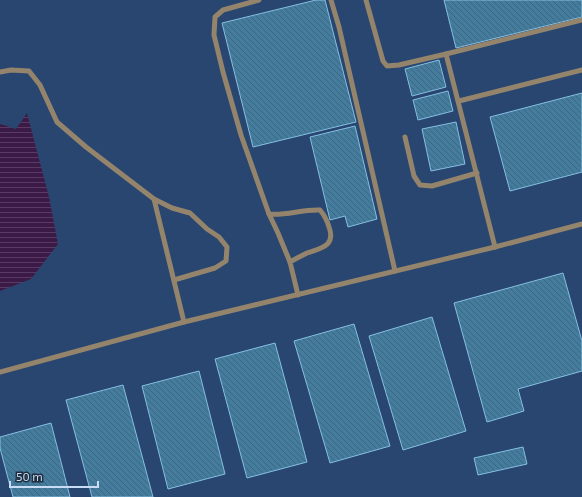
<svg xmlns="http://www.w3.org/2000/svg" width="582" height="497" font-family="'Exo 2',sans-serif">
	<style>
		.water { fill: url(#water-rules) }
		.building { fill: url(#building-back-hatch); stroke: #85bfe3 }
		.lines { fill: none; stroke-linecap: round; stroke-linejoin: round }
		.lane { stroke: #94846c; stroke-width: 5 }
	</style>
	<defs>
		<pattern id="water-rules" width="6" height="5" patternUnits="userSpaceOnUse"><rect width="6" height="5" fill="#3c1a48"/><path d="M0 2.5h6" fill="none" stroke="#573b63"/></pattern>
		<pattern id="building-back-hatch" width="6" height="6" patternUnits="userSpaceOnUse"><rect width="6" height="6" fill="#447c9d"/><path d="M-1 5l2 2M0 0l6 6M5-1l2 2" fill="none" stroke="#41657c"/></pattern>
	</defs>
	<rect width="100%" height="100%" fill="#28466f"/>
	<polygon class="water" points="27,113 49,197 58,244 31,279 0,291 0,124 16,129"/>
	<g class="building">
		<polygon points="316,0 325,0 356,122 253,147 222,23"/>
		<polygon points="444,0 582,0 582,17 456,48"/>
		<polygon points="439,60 446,87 412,96 405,69"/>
		<polygon points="448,91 453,111 418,120 413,100"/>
		<polygon points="582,93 582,172 510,191 490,117"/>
		<polygon points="456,122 465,164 431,171 422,129"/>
		<polygon points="355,126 377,219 348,227 345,216 330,220 310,137"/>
		<polygon points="563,273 582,341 582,371 518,389 524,411 487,422 454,303"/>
		<polygon points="432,317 466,431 403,450 369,336"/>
		<polygon points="354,324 390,446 330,463 294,341"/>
		<polygon points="275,343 307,462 247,478 215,359"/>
		<polygon points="199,371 225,474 168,489 142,386"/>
		<polygon points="123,385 153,497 92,497 66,400"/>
		<polygon points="51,423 70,497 13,497 0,448 0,437"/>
		<polygon points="523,447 527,464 478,475 474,458"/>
	</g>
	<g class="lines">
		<g class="lane">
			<path d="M259,0L223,10L215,17L214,35L223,72L241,135L269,214C286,216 302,209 320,210C325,216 327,220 329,227C336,246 321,248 307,253C301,256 295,259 290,262L298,295"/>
			<polyline points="331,0 339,27 395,271"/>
			<polyline points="366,0 383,61 387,66 399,65 446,54 582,20"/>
			<polyline points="446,54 495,247"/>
			<polyline points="0,72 11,70 29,71 40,85 57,122 86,147 154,199 184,322"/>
			<polyline points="459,101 582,70"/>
			<polyline points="405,137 414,176 420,185 432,186 477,173"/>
			<polyline points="154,199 172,208 190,213 207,229 219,237 227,247 226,261 215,268 174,280"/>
			<polyline points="269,214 278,233 290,262"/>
			<polyline points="0,372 184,322 495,247 582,224"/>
		</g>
	</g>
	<path d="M10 481v6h88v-6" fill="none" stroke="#cadcf5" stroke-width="2"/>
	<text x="16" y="481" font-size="12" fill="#cadcf5" stroke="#1f2d40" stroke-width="3" paint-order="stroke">50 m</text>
</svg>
